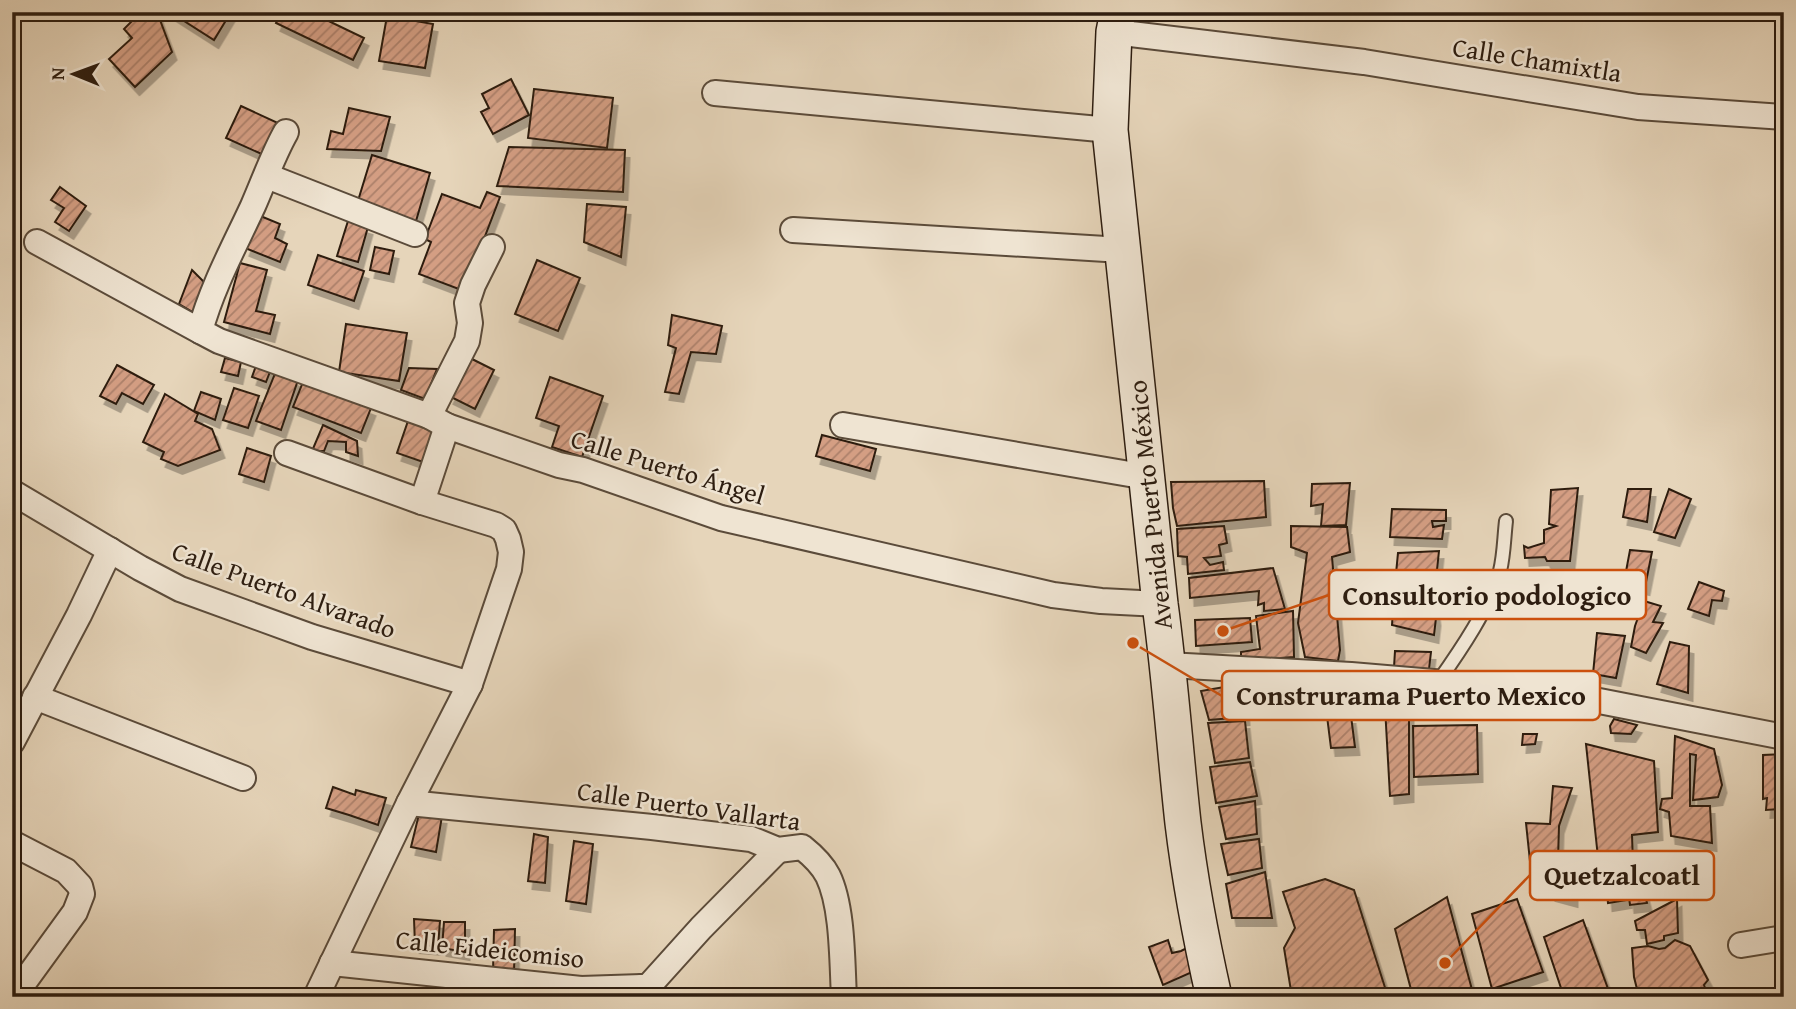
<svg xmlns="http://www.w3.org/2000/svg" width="1796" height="1009" font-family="'Gentium Book Plus',serif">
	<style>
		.building { fill: url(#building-hatch); stroke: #2d1d10; stroke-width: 2; filter: url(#shadow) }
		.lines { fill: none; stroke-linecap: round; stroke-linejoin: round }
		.lane-casing { stroke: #5b4b3a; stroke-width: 16 }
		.street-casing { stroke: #5b4b3a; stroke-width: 28 }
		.secondary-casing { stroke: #2d1d10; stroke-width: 38 }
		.lane { stroke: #efe4d2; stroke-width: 12 }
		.street { stroke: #efe4d2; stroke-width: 24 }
		.secondary { stroke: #efe4d2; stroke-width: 35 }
		.labels { text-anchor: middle; stroke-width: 5; stroke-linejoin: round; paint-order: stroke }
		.street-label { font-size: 26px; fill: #2d1d10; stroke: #efe4d2 }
		.leader { fill: none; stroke: #cc500d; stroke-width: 2.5 }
		.callout-dot { fill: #cc500d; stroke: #efe4d2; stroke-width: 2.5 }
		.callout { fill: #efe4d2; stroke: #cc500d; stroke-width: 2.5 }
		.callout-label { font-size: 28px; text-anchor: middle; font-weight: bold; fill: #2d1d10 }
	</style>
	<defs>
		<pattern id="building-hatch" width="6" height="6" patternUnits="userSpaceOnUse" patternTransform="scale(1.75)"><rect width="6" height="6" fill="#d49e83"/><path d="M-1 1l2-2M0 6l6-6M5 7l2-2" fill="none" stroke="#ac806a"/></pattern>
		<filter id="shadow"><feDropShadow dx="4.5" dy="8" stdDeviation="0" flood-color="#0004"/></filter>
	</defs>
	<rect width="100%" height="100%" fill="#e6d5ba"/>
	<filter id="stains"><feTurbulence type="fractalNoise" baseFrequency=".00286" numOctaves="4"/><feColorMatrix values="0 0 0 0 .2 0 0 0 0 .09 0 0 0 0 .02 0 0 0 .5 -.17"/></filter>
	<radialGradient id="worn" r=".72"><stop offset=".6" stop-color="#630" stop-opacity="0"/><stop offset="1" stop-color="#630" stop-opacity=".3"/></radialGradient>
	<g class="building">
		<polygon points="141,12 157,12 172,52 135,87 109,59 132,38 124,29"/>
		<polygon points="170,12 231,12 214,40"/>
		<polygon points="281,12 310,12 364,38 353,60 276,23"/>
		<polygon points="387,16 433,24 425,68 379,61"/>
		<polygon points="511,79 529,115 493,134 481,112 489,108 482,94"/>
		<polygon points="534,89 613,98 607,148 528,138"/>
		<polygon points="241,106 280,124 266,156 226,138"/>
		<polygon points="349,108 390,117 381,151 327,149 331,131 343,134"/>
		<polygon points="509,147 625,150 623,192 497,186"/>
		<polygon points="372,155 430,173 416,221 357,204"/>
		<polygon points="60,187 86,206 69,231 55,222 64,208 51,200"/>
		<polygon points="487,192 500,197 464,291 419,274 431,242 425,239 442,194 480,208"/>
		<polygon points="587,204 626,207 621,257 584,242"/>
		<polygon points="258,215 280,224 275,238 287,244 280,262 245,248"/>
		<polygon points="348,221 368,227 358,262 337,256"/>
		<polygon points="375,247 394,251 389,274 370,270"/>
		<polygon points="318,255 364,271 354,301 308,285"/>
		<polygon points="537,260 580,278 558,331 515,314"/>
		<polygon points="240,263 267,270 256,311 275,315 270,334 224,322"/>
		<polygon points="192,270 206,284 196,314 179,304"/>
		<polygon points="672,315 722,326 716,354 691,352 679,394 665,392 676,348 668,345"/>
		<polygon points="346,324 407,333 399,381 339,372"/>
		<polygon points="468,357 494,370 475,409 449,396"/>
		<polygon points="225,358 241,362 238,376 221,372"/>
		<polygon points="257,363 271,369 266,382 252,377"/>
		<polygon points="117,365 154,385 143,404 122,393 116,404 100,396"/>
		<polygon points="409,368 437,369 425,399 401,390"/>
		<polygon points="276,371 298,380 281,430 256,421"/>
		<polygon points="550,377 603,396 582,457 552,447 559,426 536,418"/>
		<polygon points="303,382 371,408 361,433 293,407"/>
		<polygon points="234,388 259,396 248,428 223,420"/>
		<polygon points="201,392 221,399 215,420 194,411"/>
		<polygon points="165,394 198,414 195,421 212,429 220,450 178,466 161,459 164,452 143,442"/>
		<polygon points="408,421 436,430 426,463 397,453"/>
		<polygon points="323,425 357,441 358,456 346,452 346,442 328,441 324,451 312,451"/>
		<polygon points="822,435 876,449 870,471 816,456"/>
		<polygon points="247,448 271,456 264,482 239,474"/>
		<polygon points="1264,481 1266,517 1177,526 1173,508 1171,482"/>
		<polygon points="1350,483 1346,525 1321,526 1323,504 1311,506 1312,484"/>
		<polygon points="1578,488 1570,561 1547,561 1545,557 1525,558 1524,546 1528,548 1544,543 1544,530 1556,526 1549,524 1551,490"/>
		<polygon points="1628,489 1651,489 1647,522 1623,517"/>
		<polygon points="1669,489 1691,499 1675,538 1654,532"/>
		<polygon points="1392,509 1446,510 1446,521 1432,521 1433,527 1444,525 1442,539 1390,537"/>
		<polygon points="1224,526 1227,543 1219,545 1221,556 1204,558 1210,565 1223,562 1224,570 1188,574 1187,557 1178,556 1177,529"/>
		<polygon points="1291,526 1347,527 1350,552 1332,557 1340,650 1338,661 1305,657 1298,623 1307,553 1291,547"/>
		<polygon points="1630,550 1652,552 1645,587 1624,582"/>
		<polygon points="1439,551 1435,589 1395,584 1398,553"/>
		<polygon points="1273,568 1285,609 1264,611 1264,603 1258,605 1259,591 1190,598 1189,578"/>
		<polygon points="1699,582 1724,591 1722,601 1712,600 1709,616 1688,609"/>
		<polygon points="1411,593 1433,596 1436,618 1434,635 1392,625 1394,595"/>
		<polygon points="1644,601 1661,606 1653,622 1663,623 1646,653 1631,647 1635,626"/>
		<polygon points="1293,611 1294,657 1241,661 1241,652 1260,649 1256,616"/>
		<polygon points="1250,618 1252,642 1196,646 1195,620"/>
		<polygon points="1597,633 1625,636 1616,678 1593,674"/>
		<polygon points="1670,642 1689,646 1688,693 1657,684"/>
		<polygon points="1395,651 1431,652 1429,669 1394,667"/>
		<polygon points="1242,684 1245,717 1209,720 1201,691"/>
		<polygon points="1385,707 1409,707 1409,794 1390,796"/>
		<polygon points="1327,716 1351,716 1355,747 1331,748"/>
		<polygon points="1614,719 1637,725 1631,734 1611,733 1610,726"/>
		<polygon points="1245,721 1249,758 1215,763 1208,723"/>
		<polygon points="1477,725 1478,774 1414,777 1413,726"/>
		<polygon points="1523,734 1537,734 1535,744 1522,745"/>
		<polygon points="1675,736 1714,749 1722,785 1718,797 1693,800 1696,755 1690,754 1690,806 1710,806 1712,843 1671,836 1669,812 1660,809 1662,799 1672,798"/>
		<polygon points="1586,744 1654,761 1658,832 1632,835 1633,864 1599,867"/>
		<polygon points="1784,754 1784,794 1781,794 1781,809 1766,810 1767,798 1763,799 1763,755"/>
		<polygon points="1250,762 1257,796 1216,803 1210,767"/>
		<polygon points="1553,786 1572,788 1559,826 1558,860 1565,861 1568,882 1573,881 1573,899 1551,893 1553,881 1536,891 1533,890 1526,823 1550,824"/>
		<polygon points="333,787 355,795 356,790 386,798 378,825 349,815 326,808"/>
		<polygon points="1255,801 1257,834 1226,839 1219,807"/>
		<polygon points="419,814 442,816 436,852 411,847"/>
		<polygon points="534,834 548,837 545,883 528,881"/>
		<polygon points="1259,839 1262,868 1228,875 1221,844"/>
		<polygon points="574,841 593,844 586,904 566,901"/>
		<polygon points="1265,872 1272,918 1232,918 1226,884"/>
		<polygon points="1622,878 1627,900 1608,903 1606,881"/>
		<polygon points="1325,879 1354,890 1388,997 1292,997 1284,948 1295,928 1283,892"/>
		<polygon points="1627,883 1642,883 1647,903 1630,905"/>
		<polygon points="1447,897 1474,997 1413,997 1395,929"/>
		<polygon points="1517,899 1543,972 1492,989 1472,914"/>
		<polygon points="1677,899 1678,933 1664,936 1664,940 1647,944 1645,930 1637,930 1635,921"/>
		<polygon points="414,919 440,921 438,947 415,945"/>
		<polygon points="1583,920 1611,997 1564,997 1544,937"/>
		<polygon points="444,922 465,922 465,952 442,948"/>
		<polygon points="515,929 514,974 493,972 494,930"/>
		<polygon points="1168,940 1172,953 1181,951 1191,946 1199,969 1163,985 1149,947"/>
		<polygon points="1675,940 1690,946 1708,980 1704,985 1708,997 1639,997 1634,977 1632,948 1648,946 1659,949 1665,948"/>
		<polygon points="1784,986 1784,997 1757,997 1757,996"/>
		<polygon points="362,989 437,997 361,997"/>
	</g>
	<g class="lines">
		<defs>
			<path id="lane" d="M1438,682C1460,651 1490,607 1500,571C1504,555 1504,538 1506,521"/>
			<g id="street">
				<polyline points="1114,32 1364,62 1638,107 1784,117"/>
				<polyline points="715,93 1110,130"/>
				<path d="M286,132C273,155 264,181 253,206C234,247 212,287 200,331L219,341L429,416L447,426L559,465L583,470L721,518L1053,595L1101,601L1160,604"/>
				<polyline points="267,176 415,234"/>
				<polyline points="793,230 1122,250"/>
				<polyline points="37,242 200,331"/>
				<polyline points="429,416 467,341 470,323 467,303 473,285 492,247"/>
				<polyline points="843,425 1147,477"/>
				<polyline points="287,453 422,502 496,525 504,530 508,539 511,552 509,569 470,684 409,803 316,997"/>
				<polyline points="12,492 140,568 180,589 312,637 470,684"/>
				<polyline points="422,502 447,426"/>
				<polyline points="1168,665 1351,675 1553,692 1784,737"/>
				<polyline points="35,697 243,778"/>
				<polyline points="12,742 79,615 110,550"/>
				<path d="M409,803L652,827L751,839L778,850L802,847C812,855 822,864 828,876C843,907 842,962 844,997"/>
				<polyline points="12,843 66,871 80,886 82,894 75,912 22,985"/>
				<polyline points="1741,945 1784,938"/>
				<polyline points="332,963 581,989 642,987"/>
				<polyline points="638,997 642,987 646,989 701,928 778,850"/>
			</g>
			<path id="secondary" d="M1118,12L1114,32L1110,130L1160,604C1170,677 1175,750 1183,823C1190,881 1201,939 1214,997"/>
		</defs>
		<use href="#lane" class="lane-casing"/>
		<use href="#street" class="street-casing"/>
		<use href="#secondary" class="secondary-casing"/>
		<use href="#lane" class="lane"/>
		<use href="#street" class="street"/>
		<use href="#secondary" class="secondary"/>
	</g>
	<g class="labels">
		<g class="street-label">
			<text transform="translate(1537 60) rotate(9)" y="9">Calle Chamixtla</text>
			<text transform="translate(668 467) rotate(17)" y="9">Calle Puerto Ángel</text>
			<text transform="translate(1150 505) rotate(-96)" y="9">Avenida Puerto México</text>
			<text transform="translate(284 590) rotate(20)" y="9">Calle Puerto Alvarado</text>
			<text transform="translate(689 806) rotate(8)" y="9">Calle Puerto Vallarta</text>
			<text transform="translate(490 949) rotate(6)" y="9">Calle Fideicomiso</text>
		</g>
	</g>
	<path class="leader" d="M1223 631L1329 595M1133 643L1222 696M1445 963L1530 875"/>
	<g class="callout-dot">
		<circle cx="1223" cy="631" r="7"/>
		<circle cx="1133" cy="643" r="7"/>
		<circle cx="1445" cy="963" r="7"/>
	</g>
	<g class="callout">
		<rect x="1329" y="570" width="317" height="49" rx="7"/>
		<rect x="1222" y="671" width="378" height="49" rx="7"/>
		<rect x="1530" y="851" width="184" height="49" rx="7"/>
	</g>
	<g class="callout-label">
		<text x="1487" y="605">Consultorio podologico</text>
		<text x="1411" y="705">Construrama Puerto Mexico</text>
		<text x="1622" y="885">Quetzalcoatl</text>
	</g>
	<rect width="1796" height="1009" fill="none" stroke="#e6d5ba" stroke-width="42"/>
	<rect x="14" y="14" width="1768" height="981" fill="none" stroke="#2d1d10" stroke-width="3.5"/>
	<rect x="21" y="21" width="1754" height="967" fill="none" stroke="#2d1d10" stroke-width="2"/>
	<g transform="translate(74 74) rotate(271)" stroke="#efe4d2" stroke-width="5" paint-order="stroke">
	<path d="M0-5L12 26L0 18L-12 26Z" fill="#2d1d10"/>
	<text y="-10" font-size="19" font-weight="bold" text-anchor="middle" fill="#2d1d10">N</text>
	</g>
	<rect width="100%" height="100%" filter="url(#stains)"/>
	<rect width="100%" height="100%" fill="url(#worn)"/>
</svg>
